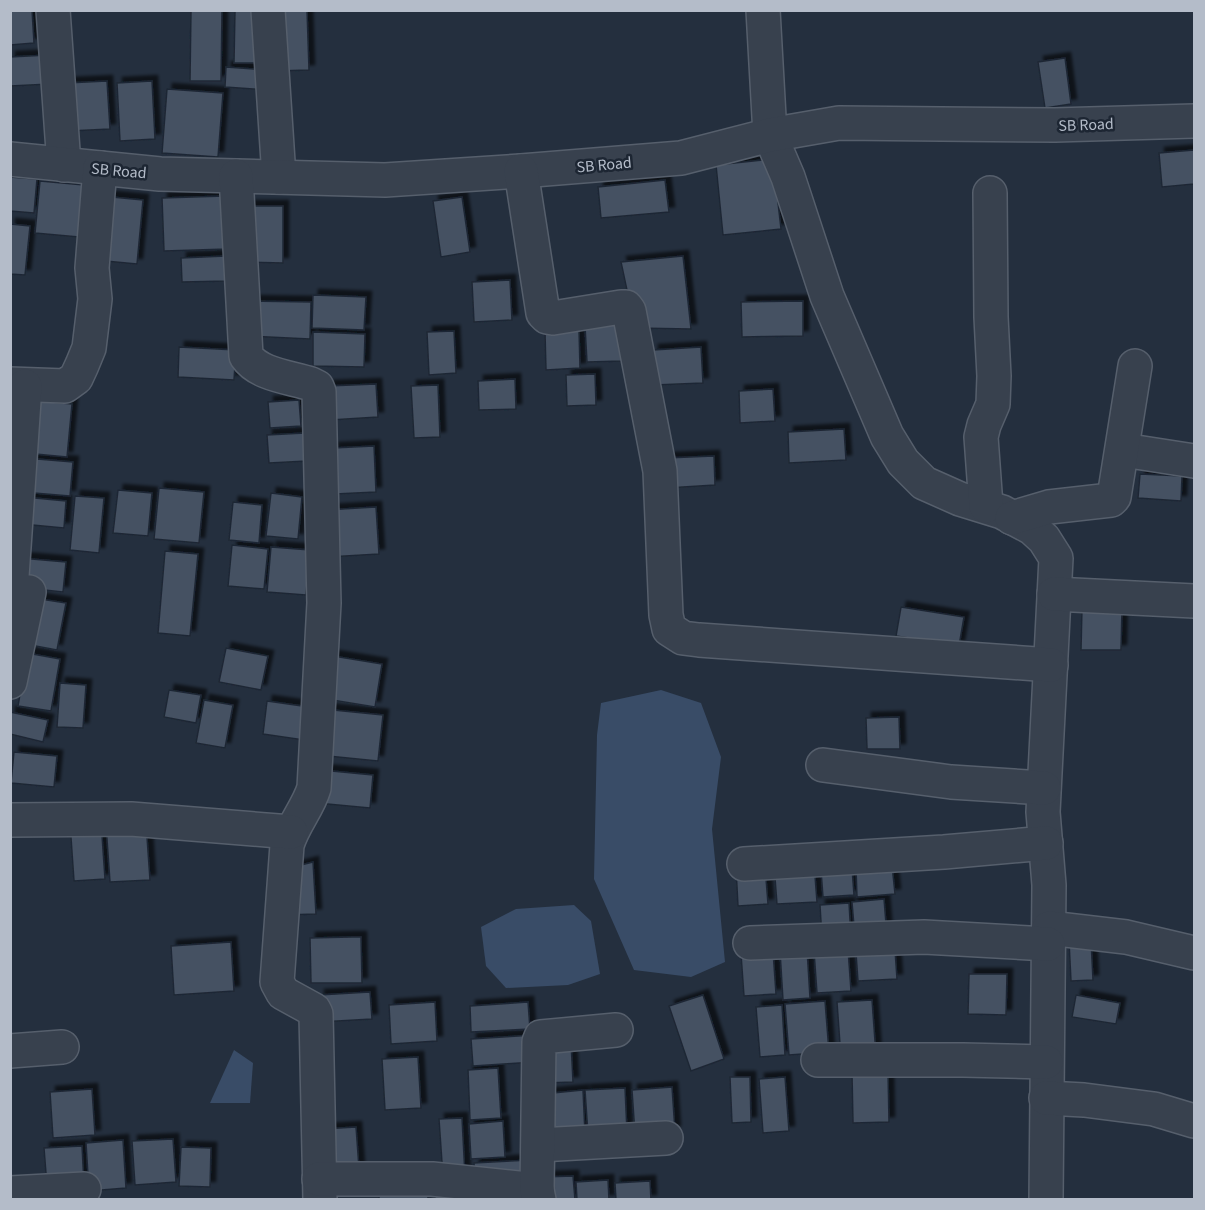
<svg xmlns="http://www.w3.org/2000/svg" width="1205" height="1210" font-family="'Source Sans 3',sans-serif">
	<style>
		.water { fill: #394c67 }
		.building { fill: #455162; stroke: #1f2835; stroke-width: 1.5; filter: url(#shadow) }
		.lines { fill: none; stroke-linecap: round; stroke-linejoin: round }
		.minor-casing { stroke: #565f6c; stroke-width: 36 }
		.minor { stroke: #38414e; stroke-width: 33 }
		.labels { text-anchor: middle; stroke-width: 5; stroke-linejoin: round; paint-order: stroke }
		.street-label { font-size: 16px; fill: #b4bcc9; stroke: #1d2633 }
	</style>
	<defs>
		<filter id="shadow"><feDropShadow dx="5.5" dy="-5.5" stdDeviation="1.5" flood-color="#0009"/></filter>
	</defs>
	<rect width="100%" height="100%" fill="#242f3e"/>
	<g class="water">
		<polygon points="661,690 701,703 721,757 712,829 725,962 691,977 634,970 594,879 597,735 601,703"/>
		<polygon points="574,905 591,921 600,974 568,985 506,988 486,966 481,927 516,909"/>
		<polygon points="234,1050 253,1063 250,1103 210,1103"/>
	</g>
	<g class="building">
		<polygon points="10,10 32,10 34,43 10,45"/>
		<polygon points="191,10 222,10 221,81 190,81"/>
		<polygon points="235,10 264,10 264,63 234,63"/>
		<polygon points="273,10 307,10 309,70 275,71"/>
		<polygon points="48,55 50,84 10,86 10,57"/>
		<polygon points="1065,58 1071,104 1045,108 1038,62"/>
		<polygon points="226,67 269,70 268,90 225,87"/>
		<polygon points="107,81 110,129 69,131 67,83"/>
		<polygon points="152,81 155,139 120,141 117,83"/>
		<polygon points="167,89 223,93 218,157 162,153"/>
		<polygon points="1194,150 1194,184 1162,187 1159,153"/>
		<polygon points="773,159 781,229 723,235 716,165"/>
		<polygon points="10,177 37,179 34,213 10,211"/>
		<polygon points="665,180 669,212 601,218 598,187"/>
		<polygon points="40,181 84,185 79,237 35,233"/>
		<polygon points="101,196 143,200 137,264 95,260"/>
		<polygon points="225,196 227,249 164,251 162,198"/>
		<polygon points="462,197 470,252 441,257 433,201"/>
		<polygon points="242,206 283,206 283,263 241,262"/>
		<polygon points="10,224 30,226 25,275 10,274"/>
		<polygon points="226,256 227,281 182,282 181,258"/>
		<polygon points="683,256 691,329 635,328 621,262"/>
		<polygon points="510,280 512,320 474,322 472,282"/>
		<polygon points="313,295 366,297 364,330 312,328"/>
		<polygon points="246,301 311,302 310,339 248,336"/>
		<polygon points="803,301 803,336 742,337 741,302"/>
		<polygon points="620,324 622,361 587,362 585,326"/>
		<polygon points="579,330 580,368 546,370 545,332"/>
		<polygon points="454,331 456,373 429,375 427,332"/>
		<polygon points="313,332 365,334 364,367 313,366"/>
		<polygon points="179,347 236,350 234,380 178,377"/>
		<polygon points="701,347 703,383 654,385 653,350"/>
		<polygon points="595,374 596,405 567,406 566,375"/>
		<polygon points="515,379 516,409 479,410 478,381"/>
		<polygon points="376,384 378,417 330,420 328,386"/>
		<polygon points="438,385 440,437 414,438 411,386"/>
		<polygon points="773,389 775,421 740,423 739,391"/>
		<polygon points="30,400 72,404 67,457 25,453"/>
		<polygon points="299,400 301,426 270,428 268,402"/>
		<polygon points="844,429 846,460 789,463 788,432"/>
		<polygon points="305,433 307,461 269,463 267,435"/>
		<polygon points="374,446 376,492 335,494 333,448"/>
		<polygon points="714,456 715,485 667,488 666,458"/>
		<polygon points="25,458 73,462 70,496 22,492"/>
		<polygon points="1140,474 1182,476 1181,501 1138,498"/>
		<polygon points="159,488 204,492 199,543 154,539"/>
		<polygon points="118,490 152,493 148,536 113,533"/>
		<polygon points="271,493 302,497 298,539 266,536"/>
		<polygon points="75,496 104,498 99,553 70,550"/>
		<polygon points="24,497 66,501 64,528 22,524"/>
		<polygon points="233,502 262,505 259,543 229,540"/>
		<polygon points="376,507 379,554 328,557 325,510"/>
		<polygon points="232,545 268,549 264,589 228,586"/>
		<polygon points="271,547 310,550 306,595 267,592"/>
		<polygon points="165,551 198,554 190,636 158,633"/>
		<polygon points="20,558 66,562 63,592 17,587"/>
		<polygon points="34,598 66,603 57,650 25,644"/>
		<polygon points="901,607 964,617 959,646 896,636"/>
		<polygon points="1082,608 1122,608 1121,650 1081,650"/>
		<polygon points="226,648 268,656 261,690 219,682"/>
		<polygon points="27,653 60,659 51,711 18,706"/>
		<polygon points="327,655 382,664 375,707 320,698"/>
		<polygon points="60,683 86,685 83,728 57,727"/>
		<polygon points="169,690 201,695 196,723 164,717"/>
		<polygon points="204,700 233,705 225,748 196,743"/>
		<polygon points="267,701 309,707 304,740 263,734"/>
		<polygon points="323,709 383,715 378,761 318,755"/>
		<polygon points="10,712 48,720 43,742 10,734"/>
		<polygon points="899,717 900,749 867,749 866,718"/>
		<polygon points="14,752 57,756 54,787 11,783"/>
		<polygon points="321,770 373,775 370,808 317,803"/>
		<polygon points="101,821 105,879 74,881 70,823"/>
		<polygon points="146,823 150,880 110,882 106,825"/>
		<polygon points="313,862 316,914 284,915 289,868"/>
		<polygon points="814,863 817,902 777,904 774,865"/>
		<polygon points="892,865 895,894 857,897 856,868"/>
		<polygon points="765,866 768,904 738,906 736,868"/>
		<polygon points="852,868 854,895 823,897 821,870"/>
		<polygon points="884,899 887,936 855,938 852,902"/>
		<polygon points="849,903 851,937 822,939 820,905"/>
		<polygon points="352,937 361,937 362,983 311,983 310,938"/>
		<polygon points="1091,940 1093,980 1071,981 1069,941"/>
		<polygon points="231,942 234,991 174,995 171,946"/>
		<polygon points="807,949 810,998 783,1000 780,951"/>
		<polygon points="848,949 851,991 817,993 814,951"/>
		<polygon points="895,950 897,979 858,981 856,953"/>
		<polygon points="773,951 776,994 744,996 741,954"/>
		<polygon points="969,974 1007,974 1006,1015 968,1014"/>
		<polygon points="370,992 372,1019 320,1022 319,995"/>
		<polygon points="703,995 724,1059 691,1071 669,1006"/>
		<polygon points="1076,995 1120,1003 1116,1024 1072,1017"/>
		<polygon points="872,1000 876,1055 841,1058 837,1002"/>
		<polygon points="825,1001 829,1052 789,1055 785,1004"/>
		<polygon points="435,1002 437,1041 391,1044 389,1005"/>
		<polygon points="528,1002 530,1029 471,1032 470,1006"/>
		<polygon points="782,1005 785,1055 760,1057 756,1007"/>
		<polygon points="533,1035 535,1062 473,1066 471,1039"/>
		<polygon points="571,1042 573,1082 544,1083 543,1044"/>
		<polygon points="418,1057 421,1108 385,1110 382,1059"/>
		<polygon points="498,1068 501,1118 470,1120 468,1070"/>
		<polygon points="852,1073 888,1073 889,1122 853,1123"/>
		<polygon points="730,1077 750,1077 751,1122 732,1123"/>
		<polygon points="785,1077 789,1131 763,1133 759,1079"/>
		<polygon points="672,1087 675,1131 635,1134 632,1090"/>
		<polygon points="625,1088 627,1132 588,1134 585,1090"/>
		<polygon points="92,1089 95,1135 53,1138 50,1092"/>
		<polygon points="583,1090 585,1134 547,1136 543,1094"/>
		<polygon points="462,1118 465,1176 443,1177 439,1119"/>
		<polygon points="503,1121 505,1157 471,1159 469,1124"/>
		<polygon points="356,1127 359,1168 325,1170 323,1129"/>
		<polygon points="173,1139 176,1182 135,1185 132,1141"/>
		<polygon points="123,1140 126,1188 89,1191 86,1143"/>
		<polygon points="82,1146 84,1184 47,1186 44,1148"/>
		<polygon points="181,1147 211,1148 210,1187 179,1186"/>
		<polygon points="530,1160 528,1178 475,1182 474,1163"/>
		<polygon points="573,1176 575,1200 544,1200 543,1177"/>
		<polygon points="608,1180 609,1200 577,1200 576,1182"/>
		<polygon points="650,1181 651,1200 616,1200 615,1183"/>
		<polygon points="379,1187 428,1188 428,1200 379,1200"/>
		<rect x="435" y="1192" width="34" height="8"/>
	</g>
	<g class="lines">
		<defs>
			<g id="minor">
				<polyline points="53,10 64,165"/>
				<polyline points="268,10 279,177"/>
				<polyline points="763,10 770,135 788,177 827,296 887,436 903,462 924,483 960,499 1002,512 1032,528 1044,539 1056,558 1043,812 1049,885 1046,1200"/>
				<polyline points="10,159 160,174 385,180 521,171 681,158 770,135 839,123 1055,125 1194,121"/>
				<polyline points="521,171 543,313 547,317 553,318 621,307 626,307 629,311 660,471 666,615 669,629 683,638 699,640 1051,665"/>
				<path d="M236,176L246,356C259,375 290,377 311,384L317,387L319,392L324,603L314,788C308,808 293,824 287,845L277,982L283,993L314,1010L316,1014L320,1200"/>
				<polyline points="10,384 65,386 76,378 82,365 89,348 95,299 92,268 100,168"/>
				<polyline points="1123,450 1194,461"/>
				<polyline points="986,506 981,437 984,425 993,404 994,376 991,317 990,193"/>
				<polyline points="1012,518 1049,507 1111,500 1114,497 1135,366"/>
				<polyline points="1054,594 1194,601"/>
				<polyline points="10,682 29,592 11,591 25,386"/>
				<polyline points="823,765 951,782 1044,788"/>
				<polyline points="10,820 131,819 291,832"/>
				<polyline points="744,864 944,852 1046,843"/>
				<polyline points="1049,928 1126,937 1194,953"/>
				<polyline points="750,943 924,937 1048,944"/>
				<polyline points="10,1051 62,1047"/>
				<polyline points="818,1060 963,1060 1046,1062"/>
				<polyline points="1046,1098 1084,1100 1154,1109 1194,1121"/>
				<polyline points="539,1145 666,1138"/>
				<polyline points="319,1179 432,1179 537,1190"/>
				<polyline points="10,1193 84,1189"/>
				<polyline points="539,1200 537,1190 539,1042 541,1037 616,1030"/>
			</g>
		</defs>
		<use href="#minor" class="minor-casing"/>
		<use href="#minor" class="minor"/>
	</g>
	<g class="labels">
		<g class="street-label">
			<text transform="translate(1086 124) rotate(-2)" y="6">SB Road</text>
			<text transform="translate(604 164) rotate(-5)" y="6">SB Road</text>
			<text transform="translate(119 170) rotate(5)" y="6">SB Road</text>
		</g>
	</g>
	<rect width="1205" height="1210" fill="none" stroke="#b4bcc9" stroke-width="24"/>
</svg>
